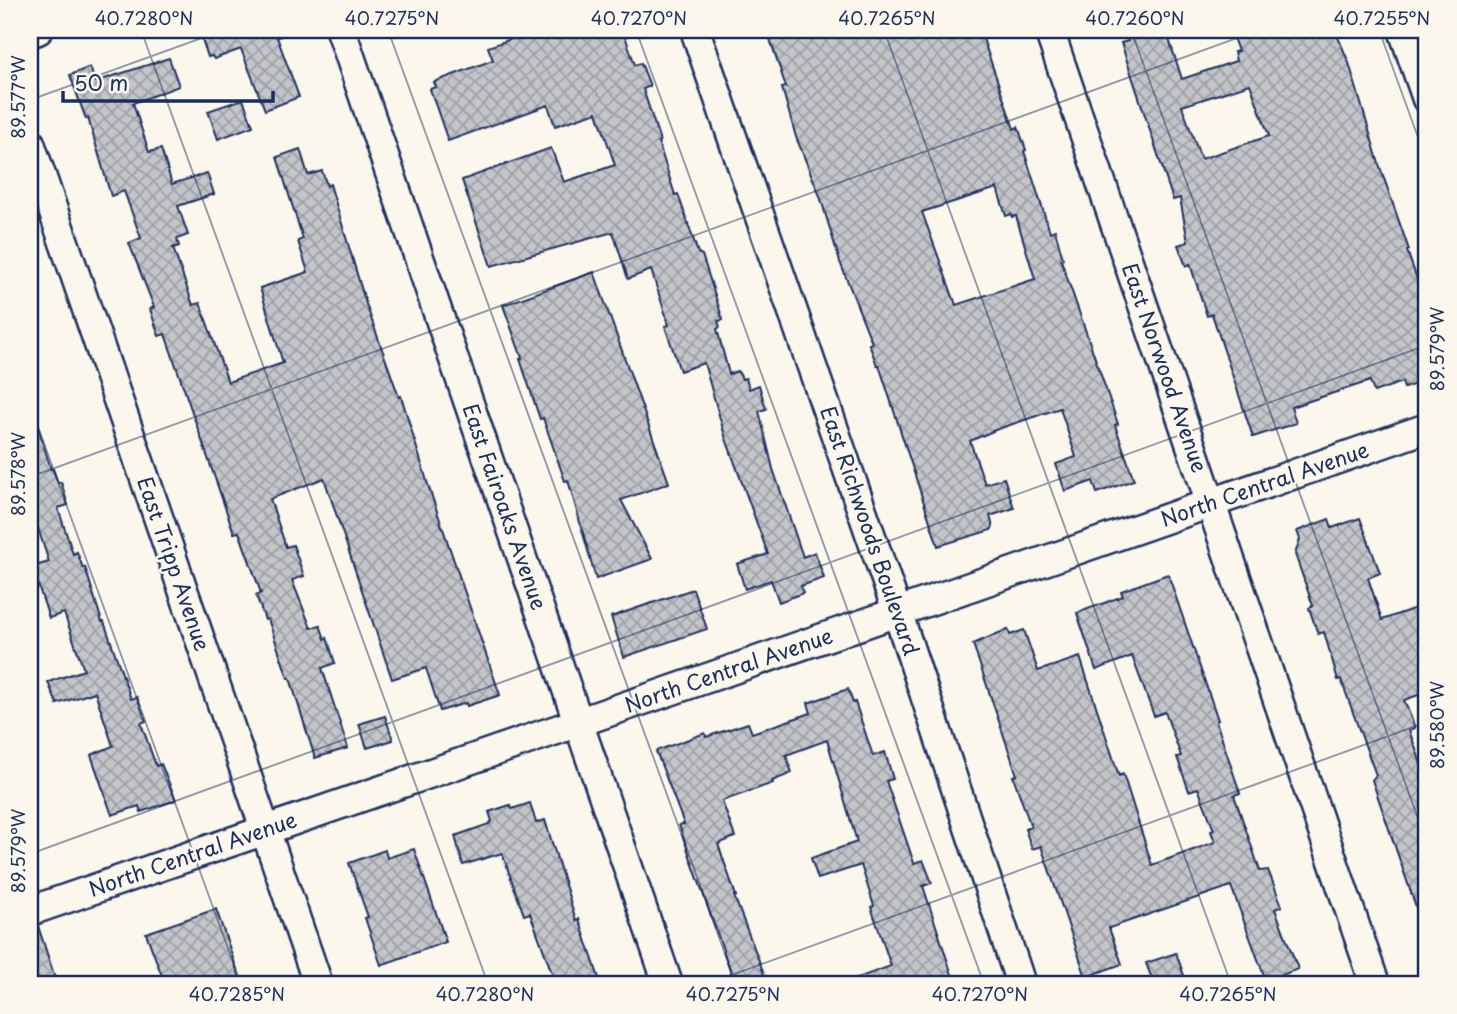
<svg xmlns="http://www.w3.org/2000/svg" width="1457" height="1014" font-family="'Playpen Sans',sans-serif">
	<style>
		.building { fill: url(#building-cross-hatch); stroke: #1b2f5e; stroke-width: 2; fill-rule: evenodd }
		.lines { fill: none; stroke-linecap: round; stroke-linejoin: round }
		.minor-casing { stroke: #1b2f5e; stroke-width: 33 }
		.minor { stroke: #fbf7ec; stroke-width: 28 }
		.ticks { fill: none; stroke: #1b2f5e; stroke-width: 2; stroke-opacity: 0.45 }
		.labels { text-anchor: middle; stroke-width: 5; stroke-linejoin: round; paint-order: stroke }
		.street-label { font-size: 21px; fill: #1b2f5e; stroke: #fbf7ec }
		.neatline { fill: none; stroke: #1b2f5e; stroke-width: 2.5 }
		.ticks-label { font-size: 18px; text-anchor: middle; fill: #1b2f5e }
	</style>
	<defs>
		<pattern id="building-cross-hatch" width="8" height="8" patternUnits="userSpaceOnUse" patternTransform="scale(1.75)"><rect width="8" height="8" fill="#c3c5c9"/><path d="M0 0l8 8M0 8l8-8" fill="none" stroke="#9ea0a6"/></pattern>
	</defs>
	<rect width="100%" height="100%" fill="#fbf7ec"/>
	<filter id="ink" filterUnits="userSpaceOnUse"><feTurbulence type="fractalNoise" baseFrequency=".0143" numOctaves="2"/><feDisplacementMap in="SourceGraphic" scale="14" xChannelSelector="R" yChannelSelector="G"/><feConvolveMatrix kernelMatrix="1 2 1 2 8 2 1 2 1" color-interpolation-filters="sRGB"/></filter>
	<g filter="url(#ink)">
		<g class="building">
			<polygon points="199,30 287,30 288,34 277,37 299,97 265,110 241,49 214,59 212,56 208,57"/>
			<polygon points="537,30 623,30 635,65 641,63 650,86 643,89 660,141 658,142 662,154 675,195 678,194 698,253 702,255 723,320 718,321 720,327 717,329 729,374 738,371 742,379 746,378 749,389 759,385 766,409 759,411 773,469 803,557 815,552 824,578 801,586 803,593 779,602 771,580 745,589 737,564 768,554 725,436 704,363 680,371 665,326 669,325 651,270 628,279 613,232 491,266 462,180 551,148 564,182 615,165 597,112 555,126 548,105 448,141 430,89 436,87 434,82 493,60 488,47"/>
			<path d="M767,30H980L1014,129L1018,127L1026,150L1024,151L1050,232L1055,230L1063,259L1061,260L1118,424L1115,425L1134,480L1097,493L1093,481L1065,491L1056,464L1076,457L1060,408L995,430L970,441L985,484L1004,478L1014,508L990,516L993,527L991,530L938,546L879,365H877L869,344L872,343L840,262L820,196L796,137L782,88L786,87ZM997,188L1006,216L1011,214L1012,217L1016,216L1035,279L956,305L922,212Z"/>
			<path d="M1125,30H1166L1182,79L1236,61L1234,52L1238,51L1230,30H1335L1349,63L1379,164L1409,250L1407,251L1422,293L1427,291V380L1404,388L1402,382L1374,392L1370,381L1291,407L1296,423L1253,437L1212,314L1207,316L1190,264L1186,266L1178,245L1188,242L1180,198L1173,200L1121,43L1128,41ZM1250,84L1269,136L1201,159L1182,106Z"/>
			<polygon points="169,58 179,86 133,103 149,152 161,149 172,184 207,173 214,194 178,206 188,235 177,239 179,246 173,248 193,305 200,303 228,382 283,363 260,288 308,272 298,241 303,239 277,157 300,149 308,175 322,171 327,186 330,184 366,304 399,397 401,396 429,488 500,695 467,706 466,703 440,711 426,668 392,679 324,478 270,499 286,547 293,545 304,576 292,580 311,628 320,625 325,639 327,638 335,663 322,668 348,748 315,758 290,678 288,678 268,619 265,620 256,595 261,593 239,532 234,533 165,334 159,336 150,309 154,307 129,243 141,238 124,191 111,196 88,118 86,119 70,75 90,67 95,82"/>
			<polygon points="243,99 253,126 218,139 208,111"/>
			<polygon points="594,272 669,483 621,500 652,559 596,579 568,480 565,481 543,418 540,419 520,359 522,358 503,305"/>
			<polygon points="35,417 51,469 53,469 58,483 61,482 68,505 58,508 73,554 77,552 83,568 85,567 102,622 104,622 131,699 137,697 146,721 141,723 156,766 161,764 176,800 141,812 139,806 112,815 91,755 113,746 95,692 57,704 48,682 84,670 64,613 49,618 32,567 49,562 30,504 30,418"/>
			<polygon points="1360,518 1380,573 1368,578 1382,620 1427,604 1427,692 1404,700 1415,728 1409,730 1427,780 1427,930 1424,930 1372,780 1376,775 1356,721 1341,679 1338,680 1324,632 1318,634 1309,608 1313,606 1295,554 1300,539 1297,531 1329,519 1332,528"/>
			<polygon points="1168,574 1218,720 1216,721 1240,793 1234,795 1260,871 1268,870 1282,906 1275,909 1298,969 1266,981 1231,886 1109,928 1122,964 1086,977 1041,846 1032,849 1025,829 1031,827 1013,776 1017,775 973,644 1008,629 1010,635 1024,630 1038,671 1080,657 1119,776 1123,774 1152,865 1215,842 1211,831 1214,830 1198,788 1189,791 1177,757 1181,756 1165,712 1154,716 1132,656 1096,670 1077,613 1123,596 1121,591"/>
			<polygon points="693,589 707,629 624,657 611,617"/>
			<polygon points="848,689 853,703 855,702 873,756 885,752 893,779 886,781 914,863 923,860 932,883 923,886 955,984 850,984 849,981 891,966 871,907 874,906 861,865 818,879 811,858 857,842 827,740 786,755 792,773 772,781 773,783 722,801 735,837 718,844 736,896 734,896 768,984 735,984 679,825 684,824 656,751 705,733 706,737 748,723 752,733 811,713 808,703"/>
			<polygon points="385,716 393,740 367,748 359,724"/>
			<polygon points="530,803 536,823 545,820 576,920 579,919 601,984 556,984 530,913 524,915 502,853 463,865 455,836 489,824 492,821 489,812 510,805 512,809"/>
			<polygon points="414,849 446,942 381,965 365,918 368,917 349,863 385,850 387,858"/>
			<polygon points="216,909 242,984 165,984 146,933"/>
			<polygon points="38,926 57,984 30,984 30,927"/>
			<polygon points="1176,953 1187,984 1154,984 1146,963"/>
		</g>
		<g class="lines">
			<defs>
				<g id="minor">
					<polyline points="341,30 668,984"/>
					<polyline points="695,30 898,614 1021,984"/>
					<polyline points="1049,30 1375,984"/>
					<polyline points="1403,30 1427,99"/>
					<polyline points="30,33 38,30"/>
					<polyline points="30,143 318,984"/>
					<path d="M30,911C496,752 962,590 1427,428"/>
				</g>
			</defs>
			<use href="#minor" class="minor-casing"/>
			<use href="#minor" class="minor"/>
		</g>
	</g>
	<path class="ticks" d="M141,30L488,984M388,30L736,984M636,30L984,984M884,30L1231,984M1131,30L1427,843M1379,30L1427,162M30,100L224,30M30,405L241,984M30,477L1259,30M30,854L1427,345M707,984L1427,722"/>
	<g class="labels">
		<g class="street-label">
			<text transform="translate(1164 368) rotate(71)" y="7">East Norwood Avenue</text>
			<text transform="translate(1265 485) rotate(-19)" y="7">North Central Avenue</text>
			<text transform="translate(504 507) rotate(71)" y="7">East Fairoaks Avenue</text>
			<text transform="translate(869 531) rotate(71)" y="7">East Richwoods Boulevard</text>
			<text transform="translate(173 564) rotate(71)" y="7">East Tripp Avenue</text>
			<text transform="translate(729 671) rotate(-19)" y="7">North Central Avenue</text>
			<text transform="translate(193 855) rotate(-19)" y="7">North Central Avenue</text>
		</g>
	</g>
	<rect width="1457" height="1014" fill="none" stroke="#fbf7ec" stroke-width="77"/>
	<path d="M63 91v10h210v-10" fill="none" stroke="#1b2f5e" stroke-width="3.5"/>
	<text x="74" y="91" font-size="21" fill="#1b2f5e" stroke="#fbf7ec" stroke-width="5" paint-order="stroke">50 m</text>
	<rect x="38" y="38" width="1380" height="938" class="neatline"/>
	<g class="ticks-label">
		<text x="144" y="25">40.7280°N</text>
		<text x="392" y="25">40.7275°N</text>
		<text x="639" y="25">40.7270°N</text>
		<text x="887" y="25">40.7265°N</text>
		<text x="1135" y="25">40.7260°N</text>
		<text x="1382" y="25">40.7255°N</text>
		<text transform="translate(19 97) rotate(-90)" y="6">89.577°W</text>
		<text transform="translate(1438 349) rotate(-90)" y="6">89.579°W</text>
		<text transform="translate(19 474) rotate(-90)" y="6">89.578°W</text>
		<text transform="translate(1438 725) rotate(-90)" y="6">89.580°W</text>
		<text transform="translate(19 851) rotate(-90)" y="6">89.579°W</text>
		<text x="237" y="1001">40.7285°N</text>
		<text x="485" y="1001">40.7280°N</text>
		<text x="733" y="1001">40.7275°N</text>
		<text x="980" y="1001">40.7270°N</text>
		<text x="1228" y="1001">40.7265°N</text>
	</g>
</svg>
